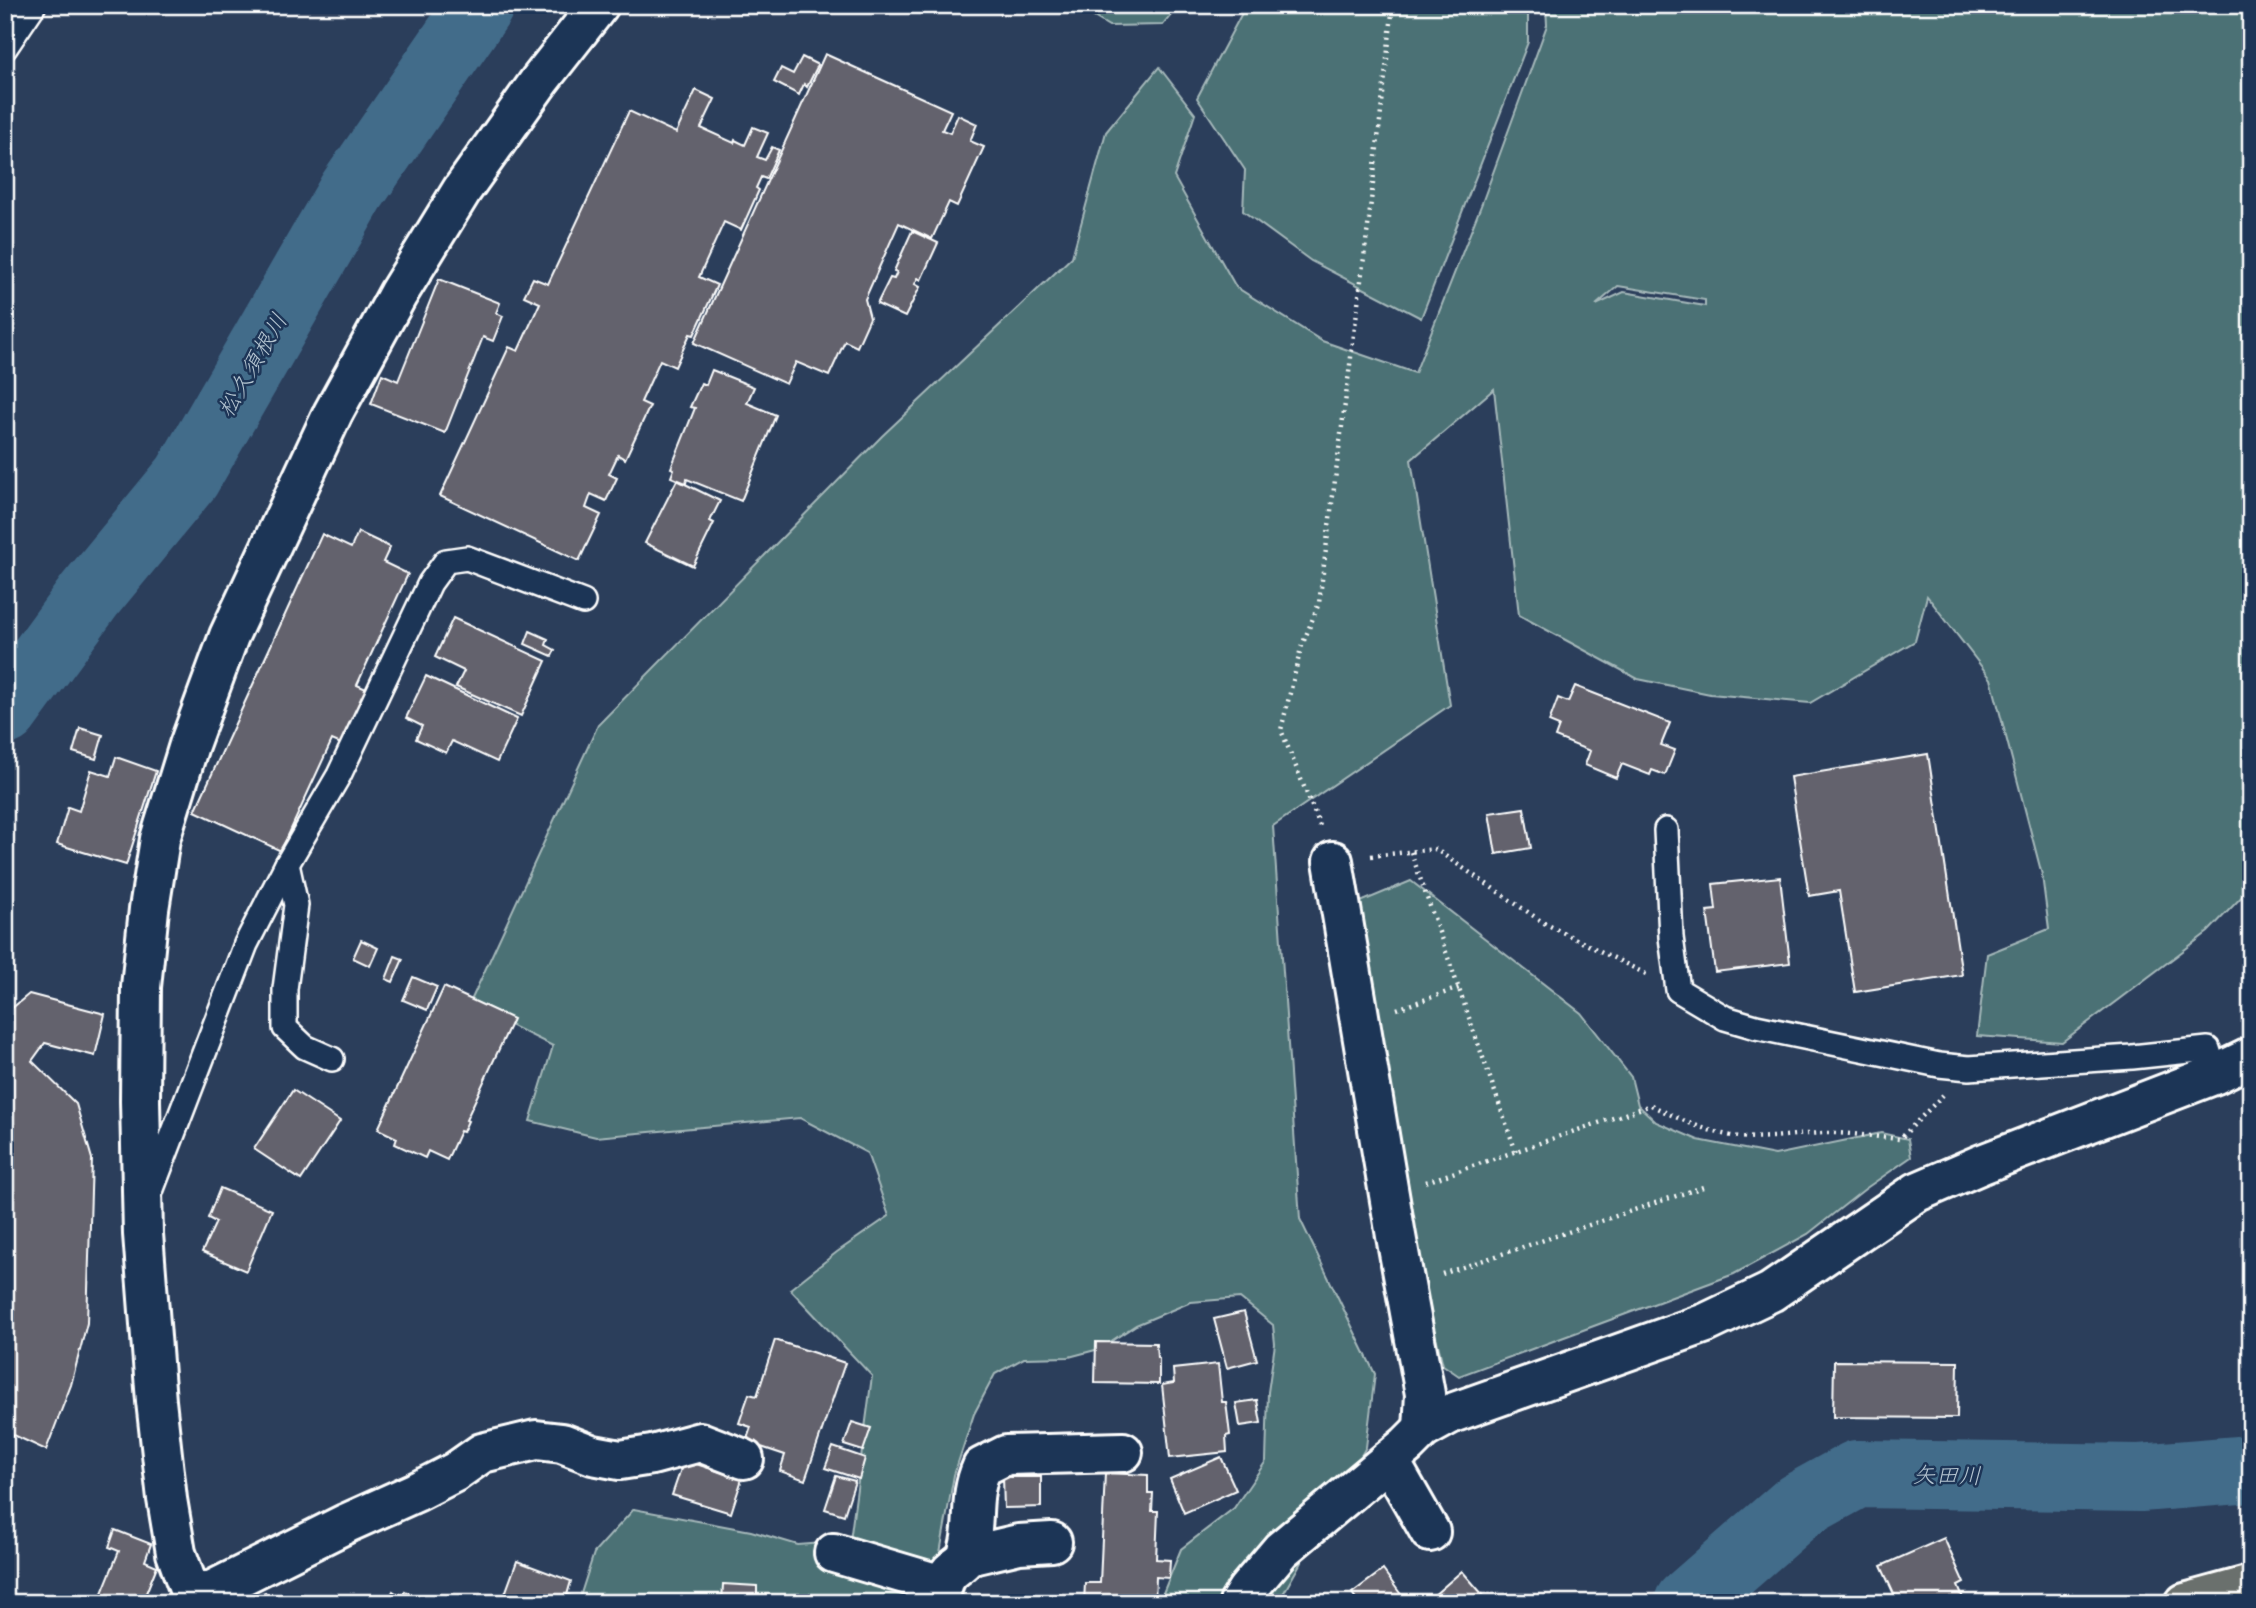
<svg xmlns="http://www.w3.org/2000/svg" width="2256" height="1608" font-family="'Gochi Hand','Klee One',sans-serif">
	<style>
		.green { fill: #4b7174; stroke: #a5b8ba; stroke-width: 2; fill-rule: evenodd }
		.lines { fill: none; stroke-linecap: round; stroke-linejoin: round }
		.river { stroke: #436c8a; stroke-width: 68 }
		.building { fill: #63626d; stroke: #fff; stroke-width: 2 }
		.lane-casing { stroke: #fff; stroke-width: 28 }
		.street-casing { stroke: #fff; stroke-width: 44 }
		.primary-casing { stroke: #fff; stroke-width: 44 }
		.path { stroke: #fff; stroke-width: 4.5; stroke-dasharray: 2 5; stroke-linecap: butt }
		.lane { stroke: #1d3557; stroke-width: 23 }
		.street { stroke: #1d3557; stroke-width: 38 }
		.primary { stroke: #6b706d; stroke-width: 38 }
		.labels { text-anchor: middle; stroke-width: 5; stroke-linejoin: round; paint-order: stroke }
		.water-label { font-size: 23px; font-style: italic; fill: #b4c4d0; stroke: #1d3557 }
	</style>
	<rect width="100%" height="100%" fill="#2b3e5b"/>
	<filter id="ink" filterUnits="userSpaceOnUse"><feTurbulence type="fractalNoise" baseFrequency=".0143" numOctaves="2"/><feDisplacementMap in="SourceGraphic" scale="14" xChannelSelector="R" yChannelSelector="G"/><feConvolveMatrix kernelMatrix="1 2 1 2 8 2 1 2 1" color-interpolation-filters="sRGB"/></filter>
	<g filter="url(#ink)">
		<g class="green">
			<polygon points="1074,5 1179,5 1163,25 1109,26"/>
			<polygon points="1243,5 1528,5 1528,42 1421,318 1311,261 1243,211 1245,170 1197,98 1242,13"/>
			<path d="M1546,5H2251V887L2208,932L2062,1042L1977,1036L1987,954L2049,929L2042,875L1991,679L1927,596L1915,641L1810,703L1710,694L1638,679L1519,615L1494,389L1411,460L1450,705L1273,826L1300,1219L1375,1374L1366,1447L1278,1603H1159L1181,1549L1234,1508L1266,1461L1268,1392L1275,1344L1273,1325L1240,1298L1191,1302L1136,1325L1099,1349L1069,1357L1024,1358L995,1374L974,1414L954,1475L931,1603H578L594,1553L634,1509L751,1531L798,1545L850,1541L872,1376L790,1289L837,1252L889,1216L867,1153L800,1118L596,1137L530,1121L553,1046L469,1005L598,725L882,436L1072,257L1106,132L1159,67L1195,114L1174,177L1236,287L1322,341L1415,373L1482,203L1547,25ZM1618,286L1705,300V306L1624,292L1596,305Z"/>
			<polygon points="1411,881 1581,1013 1631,1077 1638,1105 1656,1122 1698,1140 1775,1155 1881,1133 1908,1139 1911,1157 1865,1189 1808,1234 1734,1274 1459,1376 1443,1365 1337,936 1358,903"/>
		</g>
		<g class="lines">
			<g class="river">
				<polyline points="5,711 90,595 187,477 352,191 480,5"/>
				<polyline points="1688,1603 1799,1506 1857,1474 2140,1478 2251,1469"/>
			</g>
		</g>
		<g class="building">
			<polygon points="825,54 951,111 942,130 950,133 958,115 977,124 970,141 984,147 957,206 949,202 932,239 899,223 865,299 870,318 857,347 845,341 829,376 796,362 786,384 694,343"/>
			<polygon points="802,57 818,65 807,87 804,84 799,95 774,82 781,68 793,74"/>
			<polygon points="696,90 715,99 701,128 734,143 735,140 745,145 753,127 768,133 757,157 765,160 772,147 779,150 766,179 761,177 756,188 759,190 741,230 724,222 699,277 717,285 694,335 690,334 675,367 660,360 641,402 650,406 625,459 618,455 609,474 617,478 606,501 591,494 586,508 601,515 579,561 440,496 509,347 518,351 540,303 524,296 533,278 548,284 629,111 676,133"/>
			<polygon points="912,231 938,243 921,280 918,278 915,284 920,287 905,317 877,304 890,278 894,279 897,272 894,271"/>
			<polygon points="439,279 500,303 496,313 503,316 493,341 483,337 445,433 371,404 382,374 398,381"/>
			<polygon points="712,370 754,387 747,403 776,415 741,501 687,479 686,483 671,477 674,469 671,468 695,408 690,407 701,383 706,385"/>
			<polygon points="677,480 720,501 710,521 714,523 693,566 645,543"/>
			<polygon points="358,532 390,547 383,562 408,574 357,685 373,692 348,747 332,740 281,851 195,811 322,534 351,548"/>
			<polygon points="453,618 546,661 521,716 456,687 464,671 435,657"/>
			<polygon points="530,631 548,639 546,645 555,650 552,656 525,644"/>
			<polygon points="426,676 517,719 497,762 452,741 446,753 416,739 422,726 406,718"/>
			<polygon points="1575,686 1670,723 1661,745 1675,750 1665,775 1652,770 1650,775 1622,764 1616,778 1585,765 1590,751 1555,737 1559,726 1549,722 1558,698 1568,702"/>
			<polygon points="80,728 103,735 96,759 73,752"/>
			<polygon points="1928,754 1962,975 1855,992 1839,891 1809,896 1790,777"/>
			<polygon points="116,757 156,771 126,865 57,844 68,807 79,811 91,770 110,776"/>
			<polygon points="1524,808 1531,848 1496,854 1489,813"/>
			<polygon points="1780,877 1790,963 1715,972 1707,911 1716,910 1713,884"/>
			<polygon points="361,940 378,948 370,966 353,958"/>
			<polygon points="395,956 403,959 393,982 386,979"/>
			<polygon points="413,977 437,987 427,1010 403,1000"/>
			<polygon points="444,987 513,1019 466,1120 468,1121 463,1132 460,1131 447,1160 428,1151 425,1158 395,1144 397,1138 378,1129"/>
			<polygon points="29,994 105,1014 95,1056 45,1043 32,1061 76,1104 92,1159 87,1323 71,1385 46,1450 5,1431 5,1014"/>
			<polygon points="293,1090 340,1121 301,1180 254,1149"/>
			<polygon points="220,1188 272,1210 246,1271 202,1252 216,1222 208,1218"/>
			<polygon points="1244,1312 1257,1360 1227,1368 1214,1319"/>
			<polygon points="775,1340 845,1363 805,1480 780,1471 785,1455 746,1442 751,1427 739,1423 749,1394 757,1396"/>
			<polygon points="1096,1342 1156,1343 1157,1358 1159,1358 1159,1384 1095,1383"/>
			<polygon points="1834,1361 1958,1362 1957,1418 1833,1417"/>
			<polygon points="1218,1364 1222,1402 1226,1402 1230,1435 1226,1436 1227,1452 1170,1458 1162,1385 1174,1383 1173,1369"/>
			<polygon points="1257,1400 1261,1423 1240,1426 1236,1403"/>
			<polygon points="852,1422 871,1428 863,1451 844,1445"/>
			<polygon points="833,1447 865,1458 859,1479 825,1468"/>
			<polygon points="1221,1457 1236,1490 1184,1513 1170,1479"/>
			<polygon points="684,1460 742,1479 731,1513 672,1495"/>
			<polygon points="1105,1473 1148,1475 1148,1493 1153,1493 1152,1511 1158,1511 1156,1559 1170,1560 1169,1578 1156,1577 1155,1603 1084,1603 1085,1583 1100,1583"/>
			<polygon points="836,1476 855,1481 844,1515 825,1509"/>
			<polygon points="1003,1477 1041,1477 1041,1507 1004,1508"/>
			<polygon points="115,1530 151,1544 145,1561 157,1566 142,1603 98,1603 119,1551 109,1547"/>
			<polygon points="1944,1538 1964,1583 1958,1586 1965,1603 1898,1603 1881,1566"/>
			<polygon points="517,1561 571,1581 567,1595 575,1597 573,1603 497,1603 498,1600 502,1602"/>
			<polygon points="1383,1570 1402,1596 1393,1603 1359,1603 1352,1593"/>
			<polygon points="1462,1571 1490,1603 1425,1603"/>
			<polygon points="723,1584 757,1586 757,1603 722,1603"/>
			<polygon points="393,1591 402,1597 405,1591 424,1603 387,1603"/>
			<polygon points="265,1592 270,1603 245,1603 244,1602"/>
			<polygon points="1839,1593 1843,1603 1818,1603"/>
		</g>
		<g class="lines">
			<defs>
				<g id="lane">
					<polyline points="5,48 34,5"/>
					<polyline points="1666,830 1671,937 1678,990 1725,1018 1756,1027 1939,1065 1969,1068 2132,1057 2208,1049 2216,1074"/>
					<polyline points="287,864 296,905 285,989 285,1028 305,1047 332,1059"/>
					<polyline points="150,1194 246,944 287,864 339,775 430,583 446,561 467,558 583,602"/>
				</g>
				<g id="street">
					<polyline points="1333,861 1396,1236 1425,1394 1423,1429"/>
					<polyline points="1389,1460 1430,1532"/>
					<polyline points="834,1553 942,1585"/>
					<polyline points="968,1556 1019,1544 1052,1542"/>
					<polyline points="193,1600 347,1523 416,1492 455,1472 482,1453 536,1440 562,1443 593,1455 620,1460 652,1455 700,1442 744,1459"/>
					<polyline points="194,1603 176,1553 167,1499 156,1401 143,1234 140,1101 141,987 149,909 160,839 189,745 229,636 333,413 398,294 462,190 540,80 599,5"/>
					<path d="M940,1603C941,1592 942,1581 950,1572C956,1566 966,1562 968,1552C977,1523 968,1498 982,1467L1006,1455L1123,1452"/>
					<polyline points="1239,1603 1247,1590 1281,1550 1407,1445 1423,1429 1452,1413 1706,1323 1771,1292 1917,1192 1982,1164 2216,1074 2251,1057"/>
				</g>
				<polyline id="primary" points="2185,1603 2251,1585"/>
			</defs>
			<use href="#lane" class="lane-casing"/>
			<use href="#street" class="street-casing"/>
			<use href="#primary" class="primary-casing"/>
			<g class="path">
				<polyline points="1425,5 1536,13"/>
				<polyline points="1320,826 1281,730 1301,648 1319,603 1369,219 1393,5"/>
				<polyline points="1411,852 1516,1152"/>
				<polyline points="1371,856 1435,849 1544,923 1646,974"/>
				<polyline points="1397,1009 1459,988"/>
				<path d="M1426,1182L1651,1105C1677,1118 1702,1130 1732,1136C1762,1141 1798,1133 1829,1133C1853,1133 1877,1137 1900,1139L1943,1095"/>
				<polyline points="1442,1274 1706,1186"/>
			</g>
			<use href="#lane" class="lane"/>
			<use href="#street" class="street"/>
			<use href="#primary" class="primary"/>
		</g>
	</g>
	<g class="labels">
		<g class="water-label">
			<text transform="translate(252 365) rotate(-60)" y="8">松久須根川</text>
			<text transform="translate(1947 1475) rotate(1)" y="8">矢田川</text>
		</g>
	</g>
	<rect width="2256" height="1608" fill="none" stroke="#1d3557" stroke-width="28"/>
	<rect x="14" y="14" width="2228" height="1580" fill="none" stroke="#fff" stroke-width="2.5" filter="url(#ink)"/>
</svg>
